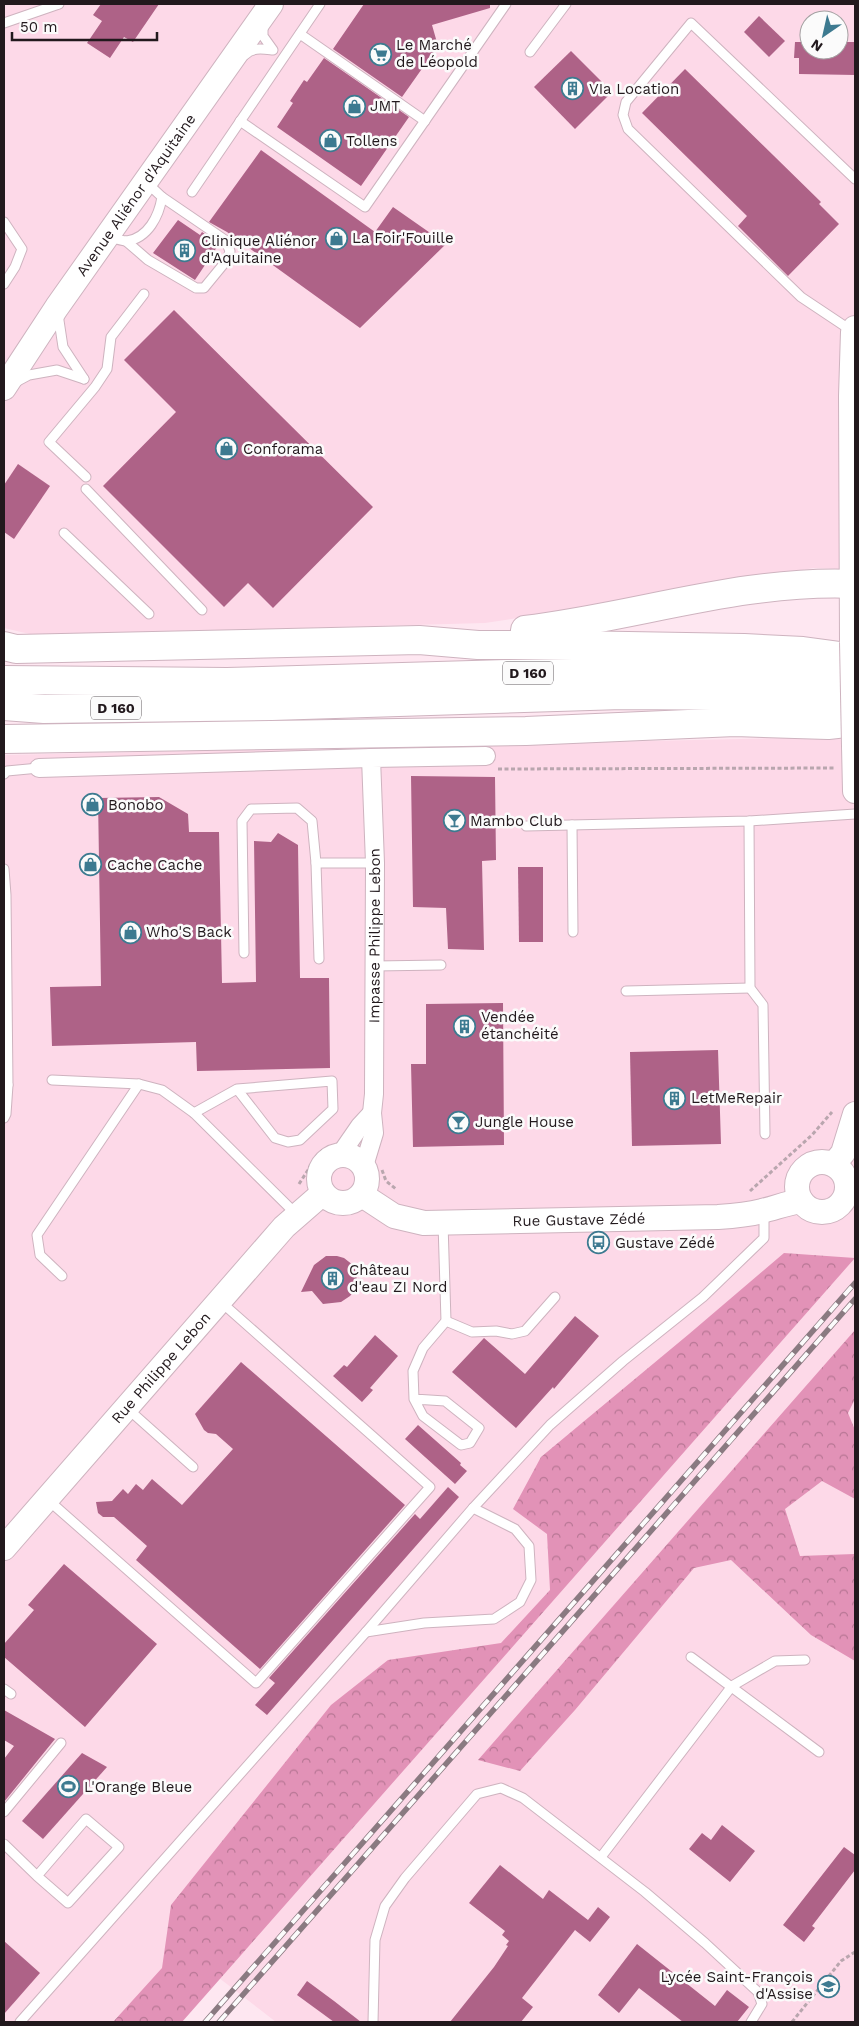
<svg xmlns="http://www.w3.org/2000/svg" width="859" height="2026" font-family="'Work Sans',sans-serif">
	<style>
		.built { fill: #fdd9e8; fill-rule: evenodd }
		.forest { fill: url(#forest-crowns) }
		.building { fill: #ae6287 }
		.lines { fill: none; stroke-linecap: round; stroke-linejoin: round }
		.lane-casing { stroke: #ceb3bf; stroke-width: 11 }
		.street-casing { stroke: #ceb3bf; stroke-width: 20 }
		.secondary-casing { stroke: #ceb3bf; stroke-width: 26 }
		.highway-casing { stroke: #ceb3bf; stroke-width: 30 }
		.path { stroke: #b9a6ae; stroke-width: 3; stroke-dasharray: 4 2.5; stroke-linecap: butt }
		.lane { stroke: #fff; stroke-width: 9 }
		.street { stroke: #fff; stroke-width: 18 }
		.secondary { stroke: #fff; stroke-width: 24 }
		.highway { stroke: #fff; stroke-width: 28 }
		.rail-casing { stroke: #8a7a81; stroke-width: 5.5 }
		.rail { stroke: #fbfbfb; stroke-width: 4; stroke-dasharray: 11; stroke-linecap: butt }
		.secondary-bridge-casing { stroke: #ceb3bf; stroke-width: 26; stroke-linecap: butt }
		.secondary-bridge { stroke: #fff; stroke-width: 24 }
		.labels { text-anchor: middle; stroke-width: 5; stroke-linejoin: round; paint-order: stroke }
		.shield { fill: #fbfbfb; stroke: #635d60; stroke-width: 1 }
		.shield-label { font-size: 14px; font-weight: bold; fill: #22191d }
		.poi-label { font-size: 15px; fill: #22191d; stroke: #fbfbfb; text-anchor: start }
		.street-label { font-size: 15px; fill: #22191d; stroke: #fbfbfb }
	</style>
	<defs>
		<pattern id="forest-crowns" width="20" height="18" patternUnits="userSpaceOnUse" patternTransform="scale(1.25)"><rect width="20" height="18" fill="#e292b7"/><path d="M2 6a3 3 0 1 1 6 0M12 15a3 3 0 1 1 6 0" fill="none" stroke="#b77694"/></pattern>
	</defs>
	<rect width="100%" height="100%" fill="#fee7f1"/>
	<g class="built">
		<path d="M4,4H855V569L813,568L595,606L485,623L34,635L4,628ZM809,20H839V50H809Z"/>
		<polygon points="833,737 855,744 855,2022 276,2022 210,1971 165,2022 4,2022 4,755"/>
	</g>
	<g class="forest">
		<polygon points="784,1253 855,1258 182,2022 113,2022 162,1968 171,1905 331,1705 388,1660 501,1643 550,1590 547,1534 513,1509 541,1457 689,1334"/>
		<polygon points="855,1330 855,1399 848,1413 855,1430 855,1499 822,1481 785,1509 800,1556 854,1554 855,1661 811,1635 731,1560 694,1568 575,1710 520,1771 478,1760"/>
	</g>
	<g class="building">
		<polygon points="101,4 159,4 133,42 124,37 110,58 87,43 102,21 93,15"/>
		<polygon points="364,4 490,4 490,8 432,25 438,46 402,97 333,49"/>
		<polygon points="759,16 785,41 769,57 744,32"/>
		<polygon points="795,42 809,42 809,50 839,50 839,42 855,42 855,75 799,74 799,58 794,58"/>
		<polygon points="571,51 612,92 575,129 534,87"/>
		<polygon points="324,58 409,117 361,186 277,127 293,103 290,101 304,80 307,82"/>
		<polygon points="685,69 821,202 819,204 839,224 788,276 738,226 747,216 642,113"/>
		<polygon points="261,150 375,232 393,207 446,244 360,328 227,232 209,222"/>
		<polygon points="178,220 200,235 202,232 219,244 195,280 153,253"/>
		<polygon points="174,310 373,507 273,608 248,583 224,607 103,486 176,412 124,360"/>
		<polygon points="18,464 50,486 14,539 4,532 4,485"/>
		<polygon points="411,776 495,777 496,860 482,861 484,950 448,949 446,908 413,907"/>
		<polygon points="159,797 188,814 189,832 219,832 222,983 256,982 254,841 271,842 278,833 298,845 300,978 329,978 330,1068 197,1071 196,1042 52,1046 50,987 101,986 98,798"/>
		<polygon points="518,867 543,867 543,942 519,942"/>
		<polygon points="503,1003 504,1145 413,1147 411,1064 426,1064 426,1004"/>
		<polygon points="718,1050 721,1144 632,1146 630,1052"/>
		<polygon points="326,1256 337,1256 344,1258 353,1265 356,1272 357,1283 355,1290 350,1296 341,1302 323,1304 312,1291 301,1292 314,1265"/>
		<polygon points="575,1316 599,1336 554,1389 553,1387 516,1428 452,1372 484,1338 525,1374"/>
		<polygon points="375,1335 398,1356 370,1388 373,1390 362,1402 333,1376 344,1365 347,1367"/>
		<polygon points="241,1362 405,1505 260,1669 136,1560 147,1546 114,1517 103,1517 98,1513 96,1502 112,1501 123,1489 128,1494 136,1484 143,1490 152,1479 182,1505 233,1449 216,1434 208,1433 204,1430 195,1414"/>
		<polygon points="418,1425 461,1463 460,1465 467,1471 455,1484 405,1439"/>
		<polygon points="448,1487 459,1497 267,1715 255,1705 275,1683 269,1678 415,1514 420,1519"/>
		<polygon points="64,1564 157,1644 85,1727 4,1657 4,1644 34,1610 28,1605"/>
		<polygon points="4,1710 55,1739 4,1802 4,1759 14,1746 4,1740"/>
		<polygon points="82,1753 107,1767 43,1839 22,1821"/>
		<polygon points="722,1825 755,1851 730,1882 689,1849 702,1833 711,1840"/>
		<polygon points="844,1847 855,1855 855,1870 812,1926 815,1928 804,1942 783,1925"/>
		<polygon points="500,1865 543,1899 549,1890 588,1920 598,1907 610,1917 590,1942 575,1930 522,1998 533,2007 521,2022 450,2022 494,1967 508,1946 506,1945 509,1941 502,1935 505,1931 469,1903"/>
		<polygon points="4,1941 40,1973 4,2014"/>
		<polygon points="637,1944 715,2006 727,1990 749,2007 737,2022 683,2022 639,1988 619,2013 598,1995"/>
		<polygon points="307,1981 334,2001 361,2022 334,2022 297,1995"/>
	</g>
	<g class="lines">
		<defs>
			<g id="lane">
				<polyline points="4,23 59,4"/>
				<polyline points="300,34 425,121"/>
				<polyline points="530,52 566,4"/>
				<path d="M245,55C252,47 263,49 273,50L263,36V24"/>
				<polyline points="240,121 365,207 506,4"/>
				<polyline points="192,192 320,4"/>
				<polyline points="4,222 22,249 15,267 4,284"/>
				<path d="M107,236C113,238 121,241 127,241C148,238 159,216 162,197L146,182"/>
				<polyline points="126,241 148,260 196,288 204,288 227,260 230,251 225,240 162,197"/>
				<polyline points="58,314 63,347 84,379"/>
				<polyline points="852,331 801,297 628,129 623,115 626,102 691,23 855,179"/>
				<polyline points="16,382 29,375 57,370 84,379"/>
				<polyline points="86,477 49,442 95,387 107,369 111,337 144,294"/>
				<polyline points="86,489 202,610"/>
				<polyline points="64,533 149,614"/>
				<polyline points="4,774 7,771 39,768"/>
				<polyline points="749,821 750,988 763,1005 765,1134"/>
				<polyline points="572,825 573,932"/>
				<polyline points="526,826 749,821 855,814"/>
				<polyline points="316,863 375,863"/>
				<polyline points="4,869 6,895 8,1085 4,1088"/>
				<polyline points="244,953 242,821 251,809 297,808 312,821 316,863 319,959"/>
				<polyline points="375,966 441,965"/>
				<polyline points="626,991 750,988"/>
				<polyline points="52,1080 139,1084 162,1090 194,1113 297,1215"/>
				<polyline points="194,1113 237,1089 332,1081 333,1109 300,1140 288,1142 275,1138 237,1089"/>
				<polyline points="4,1118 6,1114 8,1085"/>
				<polyline points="62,1276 40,1255 37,1235 139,1084"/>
				<polyline points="446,1321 472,1332 496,1331 512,1334 525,1331 555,1297"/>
				<polyline points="414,1399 445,1401 479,1428 470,1443 461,1445 423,1416 414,1399 413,1371 423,1348 446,1321 443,1223"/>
				<polyline points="128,1409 193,1467"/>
				<polyline points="47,1499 256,1683 430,1487 221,1302"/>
				<polyline points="366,1632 424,1623 494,1619 520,1602 531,1580 529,1546 515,1529 473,1508"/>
				<polyline points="691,1657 819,1752"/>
				<polyline points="4,1689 11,1694"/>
				<polyline points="4,1812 61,1743"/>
				<polyline points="4,1844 37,1876 68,1903 119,1847 86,1819 37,1876"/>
				<polyline points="601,1857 732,1686 775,1661 805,1660"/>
				<polyline points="20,2022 366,1632 473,1508 550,1425 623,1361 703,1297 764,1238 764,1211"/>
				<polyline points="373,2022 375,1940 385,1906 405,1878 477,1794 501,1788 523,1798 645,1892 705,1943 758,1992 762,2004 751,2022"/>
			</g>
			<g id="street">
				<polyline points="39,768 371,758"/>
				<polyline points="340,1155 360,1126 372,1113"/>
				<path id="s1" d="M364,1166L374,1133L372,1113L374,1094L375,863L371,758L486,756"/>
			</g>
			<g id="secondary">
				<path id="s2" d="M4,388L57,307L271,4"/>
				<polyline points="852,642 851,396 853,332 855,328"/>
				<polyline points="854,746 855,791"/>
				<circle cx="343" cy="1179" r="24"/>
				<circle cx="822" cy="1187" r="25"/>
				<polyline points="834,1164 843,1153 855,1114"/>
				<path id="s3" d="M362,1195L394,1216L424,1223L718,1217C733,1216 747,1215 762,1211C775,1208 787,1203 801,1201"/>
				<path id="s4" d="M4,1548L284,1227L323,1193"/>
			</g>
			<g id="highway">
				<path d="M525,630C636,617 742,579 855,584"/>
				<polyline points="4,646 16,649 419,640 478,645 570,645 744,648 803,651 855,658"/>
				<polyline points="4,680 227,682 507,674 702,671 765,673 855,684"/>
				<polyline points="4,706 44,709 272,706 622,695 764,696 855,709"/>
				<polyline points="4,739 526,731 735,722 828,725 855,722"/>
			</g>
		</defs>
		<use href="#lane" class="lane-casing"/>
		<use href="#street" class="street-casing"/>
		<use href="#secondary" class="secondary-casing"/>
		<use href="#highway" class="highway-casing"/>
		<g class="path">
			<polyline points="498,769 834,768"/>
			<polyline points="382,1170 386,1181 396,1189"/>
			<polyline points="299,1184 317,1156 323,1150"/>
			<polyline points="750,1191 812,1135 832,1112"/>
			<polyline points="792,2022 841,1961 855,1952"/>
		</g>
		<use href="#lane" class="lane"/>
		<use href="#street" class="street"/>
		<use href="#secondary" class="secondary"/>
		<use href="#highway" class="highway"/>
		<defs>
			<g id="rail">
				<polyline points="205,2022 855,1283"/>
				<polyline points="219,2022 855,1299"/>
			</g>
		</defs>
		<use href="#rail" class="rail-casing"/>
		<use href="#rail" class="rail"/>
		<defs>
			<polyline id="secondary-bridge" points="852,642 854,746"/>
		</defs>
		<use href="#secondary-bridge" class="secondary-bridge-casing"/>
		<use href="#secondary-bridge" class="secondary-bridge"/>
	</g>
	<defs>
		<symbol id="supermarket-ring" viewBox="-11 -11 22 22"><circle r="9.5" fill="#fbfbfb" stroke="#3d7a90" stroke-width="1.5"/><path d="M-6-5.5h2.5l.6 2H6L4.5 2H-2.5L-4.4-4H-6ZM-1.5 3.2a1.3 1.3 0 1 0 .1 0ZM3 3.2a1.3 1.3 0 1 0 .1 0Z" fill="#3d7a90"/></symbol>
		<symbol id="building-ring" viewBox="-11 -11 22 22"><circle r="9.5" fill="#fbfbfb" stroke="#3d7a90" stroke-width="1.5"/><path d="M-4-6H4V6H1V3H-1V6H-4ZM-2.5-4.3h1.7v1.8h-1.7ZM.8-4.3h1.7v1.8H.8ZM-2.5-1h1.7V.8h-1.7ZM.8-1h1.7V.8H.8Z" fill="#3d7a90"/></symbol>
		<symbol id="shop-ring" viewBox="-11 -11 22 22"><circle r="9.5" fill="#fbfbfb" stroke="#3d7a90" stroke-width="1.5"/><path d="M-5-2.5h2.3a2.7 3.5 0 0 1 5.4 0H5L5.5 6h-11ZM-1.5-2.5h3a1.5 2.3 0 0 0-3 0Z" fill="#3d7a90"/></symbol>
		<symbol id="bar-ring" viewBox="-11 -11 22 22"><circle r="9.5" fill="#fbfbfb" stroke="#3d7a90" stroke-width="1.5"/><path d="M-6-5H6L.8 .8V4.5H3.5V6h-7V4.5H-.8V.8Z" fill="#3d7a90"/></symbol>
		<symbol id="bus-ring" viewBox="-11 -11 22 22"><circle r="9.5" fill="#fbfbfb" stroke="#3d7a90" stroke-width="1.5"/><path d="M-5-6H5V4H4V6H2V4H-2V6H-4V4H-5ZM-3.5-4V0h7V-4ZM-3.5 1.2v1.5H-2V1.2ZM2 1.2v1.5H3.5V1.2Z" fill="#3d7a90"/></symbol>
		<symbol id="stadium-ring" viewBox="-11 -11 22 22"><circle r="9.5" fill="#fbfbfb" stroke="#3d7a90" stroke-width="1.5"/><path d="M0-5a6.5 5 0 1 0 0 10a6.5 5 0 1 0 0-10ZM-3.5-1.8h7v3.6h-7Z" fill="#3d7a90"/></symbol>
		<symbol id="school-ring" viewBox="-11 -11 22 22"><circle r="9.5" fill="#fbfbfb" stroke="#3d7a90" stroke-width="1.5"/><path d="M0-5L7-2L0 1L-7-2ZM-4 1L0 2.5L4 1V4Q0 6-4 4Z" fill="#3d7a90"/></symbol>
	</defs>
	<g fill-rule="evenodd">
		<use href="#supermarket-ring" x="368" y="42" width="25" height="25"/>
		<use href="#building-ring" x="560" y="76" width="25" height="25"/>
		<use href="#shop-ring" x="342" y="94" width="25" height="25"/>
		<use href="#shop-ring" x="318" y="128" width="25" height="25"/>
		<use href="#shop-ring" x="324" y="226" width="25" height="25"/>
		<use href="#building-ring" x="172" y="238" width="25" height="25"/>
		<use href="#shop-ring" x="214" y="436" width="25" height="25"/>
		<use href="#shop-ring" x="80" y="792" width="25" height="25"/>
		<use href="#bar-ring" x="442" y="808" width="25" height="25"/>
		<use href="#shop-ring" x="78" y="852" width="25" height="25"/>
		<use href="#shop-ring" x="118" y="920" width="25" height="25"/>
		<use href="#building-ring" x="452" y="1014" width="25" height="25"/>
		<use href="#building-ring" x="662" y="1086" width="25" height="25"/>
		<use href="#bar-ring" x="446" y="1110" width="25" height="25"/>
		<use href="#bus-ring" x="586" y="1230" width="25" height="25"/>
		<use href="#building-ring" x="320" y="1266" width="25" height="25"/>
		<use href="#stadium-ring" x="56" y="1774" width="25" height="25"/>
		<use href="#school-ring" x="816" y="1974" width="25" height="25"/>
	</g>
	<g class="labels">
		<g class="shield">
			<rect x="503" y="661.5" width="50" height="23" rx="4"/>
			<rect x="91" y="696.5" width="50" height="23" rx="4"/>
		</g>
		<g class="shield-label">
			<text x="528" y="678">D 160</text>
			<text x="116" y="713">D 160</text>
		</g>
		<g class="poi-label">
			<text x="396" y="50">Le Marché<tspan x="396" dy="17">de Léopold</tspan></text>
			<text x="589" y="94">VIa Location</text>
			<text x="370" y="111">JMT</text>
			<text x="346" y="146">Tollens</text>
			<text x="352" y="243">La Foir'Fouille</text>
			<text x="201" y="246">Clinique Aliénor<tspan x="201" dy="17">d'Aquitaine</tspan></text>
			<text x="243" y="454">Conforama</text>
			<text x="108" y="810">Bonobo</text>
			<text x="470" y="826">Mambo Club</text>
			<text x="107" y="870">Cache Cache</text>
			<text x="146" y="937">Who'S Back</text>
			<text x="481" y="1022">Vendée<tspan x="481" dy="17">étanchéité</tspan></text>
			<text x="691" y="1103">LetMeRepair</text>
			<text x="475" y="1127">Jungle House</text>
			<text x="615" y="1248">Gustave Zédé</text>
			<text x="349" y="1275">Château<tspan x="349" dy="17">d'eau ZI Nord</tspan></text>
			<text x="84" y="1792">L'Orange Bleue</text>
			<text x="813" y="1982" text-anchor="end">Lycée Saint-François<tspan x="813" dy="17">d'Assise</tspan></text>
		</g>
		<g class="street-label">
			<text dy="5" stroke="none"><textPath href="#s2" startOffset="234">Avenue Aliénor d'Aquitaine</textPath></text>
			<text dy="5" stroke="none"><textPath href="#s1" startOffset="232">Impasse Philippe Lebon</textPath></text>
			<text dy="5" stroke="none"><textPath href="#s3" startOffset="224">Rue Gustave Zédé</textPath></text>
			<text dy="5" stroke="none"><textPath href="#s4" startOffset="239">Rue Philippe Lebon</textPath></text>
		</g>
	</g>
	<rect width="859" height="2026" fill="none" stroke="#22191d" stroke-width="10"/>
	<g transform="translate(824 35) rotate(214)"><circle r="24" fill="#fbfbfb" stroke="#a4a1a2"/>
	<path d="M0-4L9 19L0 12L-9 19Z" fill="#3d7a90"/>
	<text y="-8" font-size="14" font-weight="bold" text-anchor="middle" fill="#22191d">N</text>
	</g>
	<path d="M12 32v8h145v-8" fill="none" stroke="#22191d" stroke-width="2.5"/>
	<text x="20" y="32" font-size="15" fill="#22191d" stroke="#fbfbfb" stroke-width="4" paint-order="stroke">50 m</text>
</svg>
